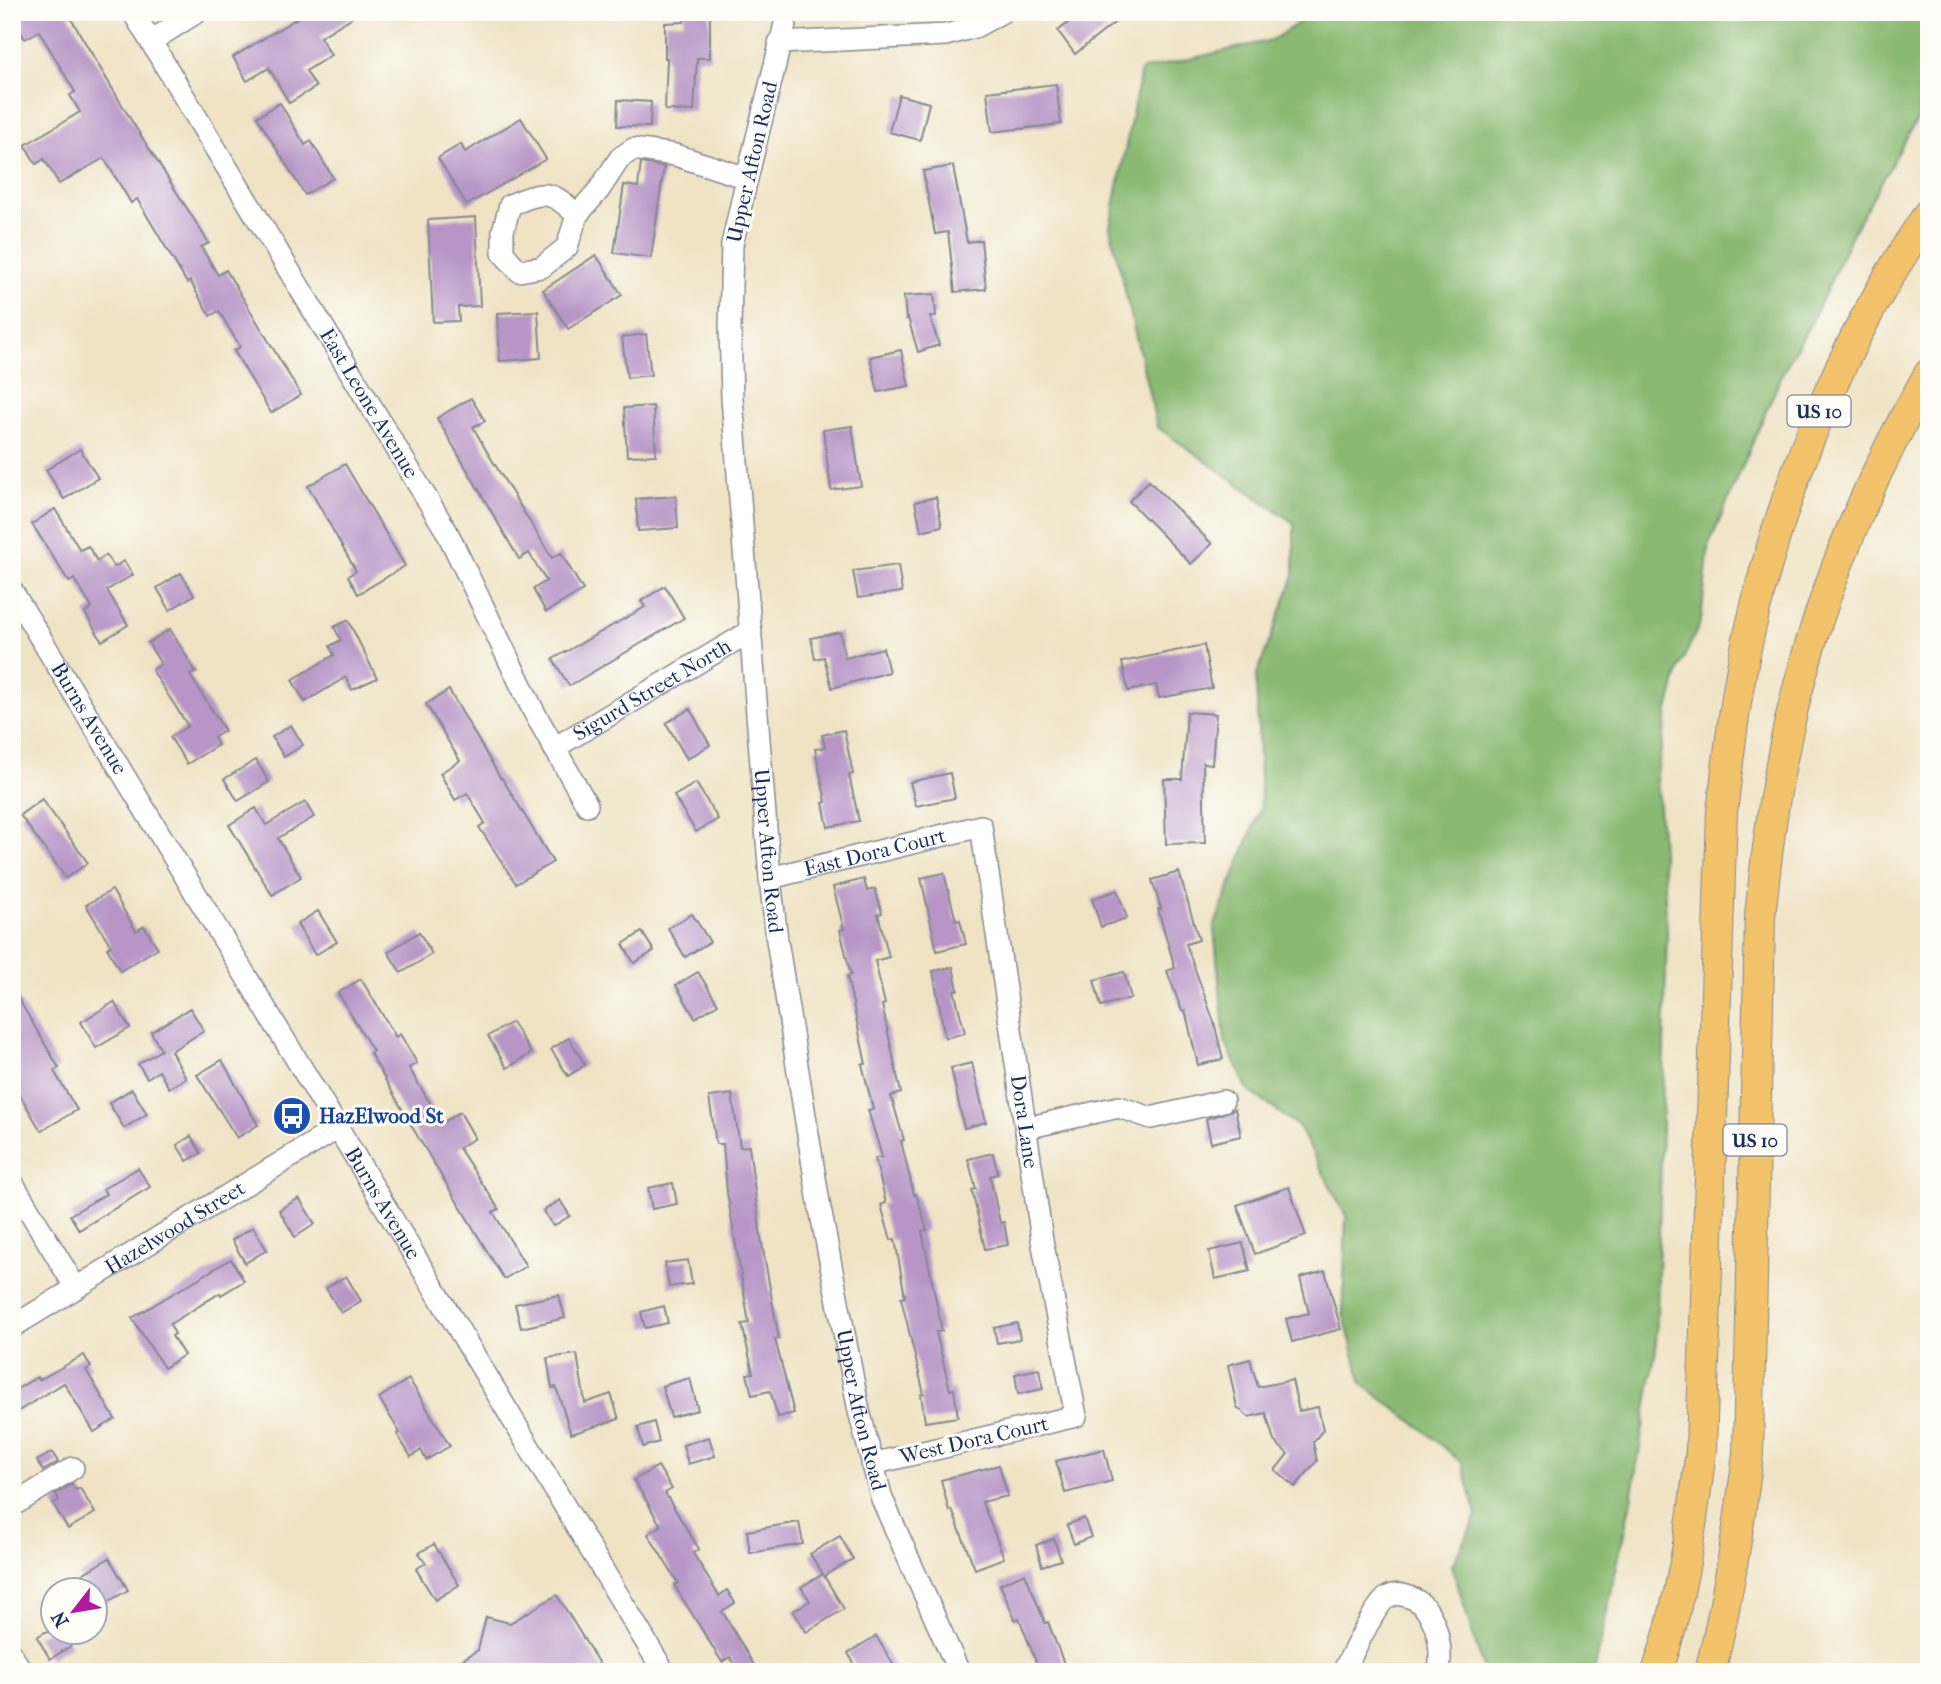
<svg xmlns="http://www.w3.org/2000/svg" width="1941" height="1684" font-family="'IM FELL French Canon',serif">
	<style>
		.forest { fill: #8ab972; stroke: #527468; stroke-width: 2 }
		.building { fill: #b796c7 }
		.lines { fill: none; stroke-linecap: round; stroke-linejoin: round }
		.minor-casing { stroke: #858991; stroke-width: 24 }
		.highway-casing { stroke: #858991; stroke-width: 32 }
		.minor { stroke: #fff; stroke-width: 21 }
		.highway { stroke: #f2c36a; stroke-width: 30 }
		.labels { text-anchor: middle; stroke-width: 6; stroke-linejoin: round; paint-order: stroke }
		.shield { fill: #fdfcf7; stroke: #5f6c8c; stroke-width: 2 }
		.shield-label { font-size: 19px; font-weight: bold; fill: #1b2f5e }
		.street-label { font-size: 21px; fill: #1b2f5e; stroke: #fdfcf7 }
		.transit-label { font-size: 21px; font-weight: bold; fill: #164399; stroke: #fdfcf7; text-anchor: start }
	</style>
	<rect width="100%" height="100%" fill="#fdfcf7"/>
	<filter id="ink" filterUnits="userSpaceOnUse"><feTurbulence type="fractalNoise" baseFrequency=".0143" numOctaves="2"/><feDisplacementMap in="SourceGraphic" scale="14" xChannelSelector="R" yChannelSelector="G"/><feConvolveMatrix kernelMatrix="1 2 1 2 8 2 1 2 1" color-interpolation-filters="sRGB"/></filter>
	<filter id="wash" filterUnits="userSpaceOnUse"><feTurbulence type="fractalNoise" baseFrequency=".00686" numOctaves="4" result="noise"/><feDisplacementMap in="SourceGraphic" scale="28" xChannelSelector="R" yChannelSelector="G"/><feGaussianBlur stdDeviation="1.57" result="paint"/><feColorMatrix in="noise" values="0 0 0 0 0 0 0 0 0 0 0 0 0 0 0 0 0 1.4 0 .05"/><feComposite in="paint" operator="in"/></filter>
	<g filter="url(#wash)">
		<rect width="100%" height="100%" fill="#efe3c4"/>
		<polygon class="forest" points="1315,12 1929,12 1929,106 1915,123 1854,230 1813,319 1782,374 1709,545 1701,621 1680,666 1668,710 1657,774 1667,931 1656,1350 1631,1500 1594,1672 1484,1672 1452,1565 1477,1515 1462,1463 1424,1430 1362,1384 1343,1313 1346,1216 1299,1127 1248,1090 1225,1042 1214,927 1261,807 1256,677 1294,576 1294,523 1157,427 1110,227 1141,70 1272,40"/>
		<g id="blocks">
			<g class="building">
				<polygon points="12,12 67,12 131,120 209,243 201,247 218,275 226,270 301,395 271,413 234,351 240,347 219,311 210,316 190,281 187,283 137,199 131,203 104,158 59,184 44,159 36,164 25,145 80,112 70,95 75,92 39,31 25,39 12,19"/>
				<polygon points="296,12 361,12 320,37 331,55 306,71 316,87 289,103 269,68 247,81 233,57 299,17"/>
				<polygon points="684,12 710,12 710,58 697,58 694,111 665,110 667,58 665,58 665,23 684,22"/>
				<polygon points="1082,12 1128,12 1075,54 1058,31"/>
				<polygon points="1056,84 1061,124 992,132 987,92"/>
				<polygon points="899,95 929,103 920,140 889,132"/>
				<polygon points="618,100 651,102 650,127 617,126"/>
				<polygon points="280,103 305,145 311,141 333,178 305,195 257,117"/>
				<polygon points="521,118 546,159 467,205 438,158 461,144 465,152"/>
				<polygon points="641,163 664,167 651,258 614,253 624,185 638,187"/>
				<polygon points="953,166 967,242 981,240 986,289 955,292 948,232 935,234 923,171"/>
				<polygon points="476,217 480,306 458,307 459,321 433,322 428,220"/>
				<polygon points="596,255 622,295 568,329 543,290"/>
				<polygon points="934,294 936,316 930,317 939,345 918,352 908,318 906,319 904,296"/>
				<polygon points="538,311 541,358 500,361 497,313"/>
				<polygon points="646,334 651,375 627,378 622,337"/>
				<polygon points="901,350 909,386 878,392 870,357"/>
				<polygon points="471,398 485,421 473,427 486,450 552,558 561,553 583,590 546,612 533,589 546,581 529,553 519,559 437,418"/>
				<polygon points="653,406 656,455 627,456 624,408"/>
				<polygon points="852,426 861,486 831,490 823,430"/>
				<polygon points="80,449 98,478 64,499 46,470"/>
				<polygon points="345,464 405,566 358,594 348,576 356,571 308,486"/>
				<polygon points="1149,481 1212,544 1191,564 1129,501"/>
				<polygon points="676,496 678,528 638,531 636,499"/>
				<polygon points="936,497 942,526 921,531 915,502"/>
				<polygon points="55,509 80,550 88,546 97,561 106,555 114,567 124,561 133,575 107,590 128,625 102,641 85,613 92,608 74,579 69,582 32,524"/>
				<polygon points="898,565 902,592 858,598 853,571"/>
				<polygon points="181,573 194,595 170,610 157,588"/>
				<polygon points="665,586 684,618 569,686 553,659 645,607 641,601"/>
				<polygon points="348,620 377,678 352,690 346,677 305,702 292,680 334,655 330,646 341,640 334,627"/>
				<polygon points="170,629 196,672 190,675 225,731 214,737 218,745 187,764 170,737 188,726 152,670 161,664 148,643"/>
				<polygon points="840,632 845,658 883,648 889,672 832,688 824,657 815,659 811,638"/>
				<polygon points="1204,645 1212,688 1159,698 1156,685 1128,691 1122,662"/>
				<polygon points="449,690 501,779 502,778 553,862 516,884 479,827 485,823 467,793 455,800 440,773 460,761 426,704"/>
				<polygon points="690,709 710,745 687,759 666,723"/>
				<polygon points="1187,712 1216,714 1212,764 1203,763 1205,843 1166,844 1164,779 1182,779"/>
				<polygon points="291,725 303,745 284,757 272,737"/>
				<polygon points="844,730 853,774 849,775 859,821 828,827 823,803 826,802 815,749 825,747 822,735"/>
				<polygon points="256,760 269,782 238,801 224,779"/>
				<polygon points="950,773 955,798 916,806 910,782"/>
				<polygon points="696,783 718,819 696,832 674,796"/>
				<polygon points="42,799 88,863 66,878 20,815"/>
				<polygon points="305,802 314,817 278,838 301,877 272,895 229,825 256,808 266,825"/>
				<polygon points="1179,872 1199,940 1186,944 1214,1022 1223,1059 1198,1065 1185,1010 1182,1011 1167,971 1175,968 1158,909 1161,909 1152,880"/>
				<polygon points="944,873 956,921 960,920 966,944 937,951 921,878"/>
				<polygon points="864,879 867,891 875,889 882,913 878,914 889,957 875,961 885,1004 882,1005 901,1093 891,1096 904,1140 901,1141 914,1195 916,1194 927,1230 922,1231 942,1331 936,1332 950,1390 954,1389 958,1417 925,1422 921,1394 924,1394 901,1298 905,1297 895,1239 891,1240 881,1205 886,1203 875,1158 882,1157 868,1110 873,1109 862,1064 866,1064 847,976 851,975 840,930 844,929 833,887"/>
				<polygon points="112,890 136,931 144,926 158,948 120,971 107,948 111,946 86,905"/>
				<polygon points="1117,890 1127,918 1101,927 1092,899"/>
				<polygon points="318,911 337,942 315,955 297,924"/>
				<polygon points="692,914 710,942 685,957 668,928"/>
				<polygon points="419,932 432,954 401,973 388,952"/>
				<polygon points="642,932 654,951 634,963 623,944"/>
				<polygon points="953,967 958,990 954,990 965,1033 945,1038 933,971"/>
				<polygon points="698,972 718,1004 695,1018 676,985"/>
				<polygon points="1124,972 1131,998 1101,1006 1094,980"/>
				<polygon points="361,979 396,1037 400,1034 417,1063 409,1068 442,1123 460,1112 475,1138 459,1148 499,1209 493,1212 526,1266 504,1279 418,1137 370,1053 373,1051 338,993"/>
				<polygon points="12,988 59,1068 54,1071 77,1110 41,1131 18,1092 12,1096"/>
				<polygon points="114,1002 130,1028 96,1048 81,1022"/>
				<polygon points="190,1008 204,1031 171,1051 186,1078 169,1088 159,1071 147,1078 138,1064 161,1050 151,1032"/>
				<polygon points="512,1022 531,1053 507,1068 488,1036"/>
				<polygon points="569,1038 585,1065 568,1076 551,1049"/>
				<polygon points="222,1060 258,1125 237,1138 197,1075"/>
				<polygon points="972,1063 986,1122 964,1128 951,1068"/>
				<polygon points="132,1089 147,1114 124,1128 109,1103"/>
				<polygon points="732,1094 740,1147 749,1146 761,1238 779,1339 775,1339 794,1413 778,1417 770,1391 752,1395 747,1374 753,1373 742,1324 749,1323 727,1192 723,1144 716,1144 709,1097"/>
				<polygon points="1235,1109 1241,1136 1211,1143 1206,1119"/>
				<polygon points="191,1136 201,1153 187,1161 177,1145"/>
				<polygon points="993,1153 998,1174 990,1176 1000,1223 1004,1222 1008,1245 985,1249 972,1190 976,1189 968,1159"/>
				<polygon points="138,1168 150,1187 79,1230 70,1215 106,1194 103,1189"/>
				<polygon points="673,1183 677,1204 652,1209 648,1188"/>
				<polygon points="1289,1187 1306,1236 1255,1254 1237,1205"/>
				<polygon points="299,1198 315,1224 295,1237 279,1210"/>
				<polygon points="560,1200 570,1216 553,1226 543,1211"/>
				<polygon points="253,1227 267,1250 245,1263 232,1240"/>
				<polygon points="1243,1243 1250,1271 1215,1279 1209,1251"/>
				<polygon points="231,1259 244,1281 221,1295 220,1293 170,1324 175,1334 172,1336 184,1355 164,1368 132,1318"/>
				<polygon points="688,1260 692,1284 669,1287 665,1263"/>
				<polygon points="1325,1271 1341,1329 1292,1342 1286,1319 1309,1313 1300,1278"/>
				<polygon points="346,1276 361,1301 341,1313 326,1288"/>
				<polygon points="559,1295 565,1318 521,1328 515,1304"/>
				<polygon points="664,1306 668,1323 645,1328 641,1312"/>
				<polygon points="1017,1323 1020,1339 997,1343 994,1328"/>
				<polygon points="577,1354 585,1403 611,1394 619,1419 571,1434 556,1387 552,1388 547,1358"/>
				<polygon points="84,1355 91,1367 86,1370 115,1419 94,1432 64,1383 12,1415 12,1392 37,1377 39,1380"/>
				<polygon points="1250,1359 1258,1387 1292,1380 1299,1411 1318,1407 1323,1430 1313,1442 1317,1461 1295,1487 1275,1470 1288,1454 1274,1441 1266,1413 1249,1417 1237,1407 1228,1365"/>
				<polygon points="1039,1369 1043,1389 1018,1394 1015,1374"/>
				<polygon points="690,1378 698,1410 671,1417 662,1386"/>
				<polygon points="409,1379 450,1446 426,1460 421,1450 411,1457 397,1434 400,1433 379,1398"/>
				<polygon points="654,1422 659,1442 643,1447 638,1427"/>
				<polygon points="709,1437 715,1456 688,1464 683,1445"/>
				<polygon points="1104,1449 1112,1481 1065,1493 1056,1461"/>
				<polygon points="52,1452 58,1462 43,1471 37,1461"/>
				<polygon points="999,1465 1008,1496 982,1502 1004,1558 975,1569 952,1510 949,1511 941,1480"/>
				<polygon points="658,1466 672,1489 665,1493 699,1549 693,1553 719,1596 727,1590 735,1603 722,1611 758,1672 739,1672 730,1657 722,1662 674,1585 678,1583 648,1534 661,1526 634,1480"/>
				<polygon points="72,1484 76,1490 80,1488 95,1513 68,1529 53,1504 59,1500 56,1494"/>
				<polygon points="1084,1518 1091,1537 1074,1544 1067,1525"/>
				<polygon points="799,1522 803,1544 750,1553 747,1531"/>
				<polygon points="840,1536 853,1559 824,1576 844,1609 806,1632 793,1611 810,1601 801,1587 823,1574 810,1554"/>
				<polygon points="1054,1539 1061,1560 1042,1566 1036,1545"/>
				<polygon points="434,1544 459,1585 435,1600 416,1569 426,1563 419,1553"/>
				<polygon points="109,1558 128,1590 94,1610 94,1590 87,1590 79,1576"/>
				<polygon points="1025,1573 1045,1623 1048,1622 1067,1672 1040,1672 1019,1618 1015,1620 1000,1584"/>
				<polygon points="557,1595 604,1672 442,1672 478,1650 486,1617 510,1623"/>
				<polygon points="45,1632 62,1632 71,1646 50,1659 37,1637"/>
				<polygon points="876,1636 898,1672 859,1672 848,1653"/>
			</g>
		</g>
	</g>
	<g filter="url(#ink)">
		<use href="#blocks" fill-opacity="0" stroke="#858991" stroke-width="2"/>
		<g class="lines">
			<defs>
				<g id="minor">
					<path id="s1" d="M133,12L447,532L534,712L587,805"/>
					<path id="s2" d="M788,12L747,178L732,245L730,329L732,398L770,878L777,940L819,1203L859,1411L882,1499L959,1672"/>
					<polyline points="151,41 197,12"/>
					<polyline points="779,43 946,35 975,27 1002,12"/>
					<path d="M577,215C550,189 544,191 510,205L503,231V253L519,271L542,267L567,247L577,215L599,190L620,158L633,149L675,155L747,178"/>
					<path id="s3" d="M12,591L338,1128L664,1672"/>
					<path id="s4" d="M554,748L751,631"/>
					<path id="s5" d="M770,878L981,826L1042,1240L1076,1416L872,1464"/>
					<polyline points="1026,1128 1119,1107 1151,1118 1223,1101"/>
					<polyline points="12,1182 76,1288"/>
					<path id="s6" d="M12,1327L338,1128"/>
					<polyline points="12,1506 73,1468"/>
					<polyline points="12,1655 22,1672"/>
					<path d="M1343,1672C1351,1657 1376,1603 1388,1597C1395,1593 1402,1594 1409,1597C1436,1606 1443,1646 1439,1672"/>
				</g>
				<g id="highway">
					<path d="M1657,1672C1682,1600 1692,1525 1701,1450L1722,812C1729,754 1735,696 1748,639C1782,487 1841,342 1929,213"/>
					<path d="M1710,1672C1728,1600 1739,1528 1748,1454L1760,917C1765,869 1770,822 1779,775C1804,634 1857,498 1929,374"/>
				</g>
			</defs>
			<use href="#minor" class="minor-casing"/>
			<use href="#highway" class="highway-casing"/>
			<use href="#minor" class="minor"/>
			<use href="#highway" class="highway"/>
		</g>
	</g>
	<defs>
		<symbol id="bus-disc" viewBox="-11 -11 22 22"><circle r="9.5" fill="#1a4fb4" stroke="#fdfcf7"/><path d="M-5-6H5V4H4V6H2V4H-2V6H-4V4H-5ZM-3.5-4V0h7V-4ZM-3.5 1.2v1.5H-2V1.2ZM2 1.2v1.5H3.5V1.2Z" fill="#fff"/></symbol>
	</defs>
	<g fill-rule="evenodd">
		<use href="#bus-disc" x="270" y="1094" width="44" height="44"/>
	</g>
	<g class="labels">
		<g class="shield">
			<rect x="1787.5" y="395.5" width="63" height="31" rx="5"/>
			<rect x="1723.5" y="1124.5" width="63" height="31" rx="5"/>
		</g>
		<g class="shield-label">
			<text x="1819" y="418">US 10</text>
			<text x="1755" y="1147">US 10</text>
		</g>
		<g class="street-label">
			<text transform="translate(752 162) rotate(-77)" y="7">Upper Afton Road</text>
			<text dy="7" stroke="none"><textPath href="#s1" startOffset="457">East Leone Avenue</textPath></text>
			<text dy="7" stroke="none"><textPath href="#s4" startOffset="114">Sigurd Street North</textPath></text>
			<text dy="7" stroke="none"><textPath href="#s3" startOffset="149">Burns Avenue</textPath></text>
			<text dy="7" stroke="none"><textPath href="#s2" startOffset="847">Upper Afton Road</textPath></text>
			<text dy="7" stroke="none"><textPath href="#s5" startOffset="108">East Dora Court</textPath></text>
			<text dy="7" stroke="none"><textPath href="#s5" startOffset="516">Dora Lane</textPath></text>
			<text dy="7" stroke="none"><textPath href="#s3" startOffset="716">Burns Avenue</textPath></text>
			<text dy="7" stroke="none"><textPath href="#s6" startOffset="191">Hazelwood Street</textPath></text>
			<text dy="7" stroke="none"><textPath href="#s2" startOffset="1414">Upper Afton Road</textPath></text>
			<text transform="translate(974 1440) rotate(-13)" y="7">West Dora Court</text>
		</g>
		<g class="transit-label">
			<text x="319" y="1123">HazElwood St</text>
		</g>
	</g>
	<rect width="1941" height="1684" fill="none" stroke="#fdfcf7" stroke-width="42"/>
	<g transform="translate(74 1611) rotate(239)"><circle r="33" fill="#fdfcf7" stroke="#a3aaba" stroke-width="2"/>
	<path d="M0-5L12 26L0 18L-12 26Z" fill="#b5179e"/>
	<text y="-10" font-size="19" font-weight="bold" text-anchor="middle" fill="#1b2f5e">N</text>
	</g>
</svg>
